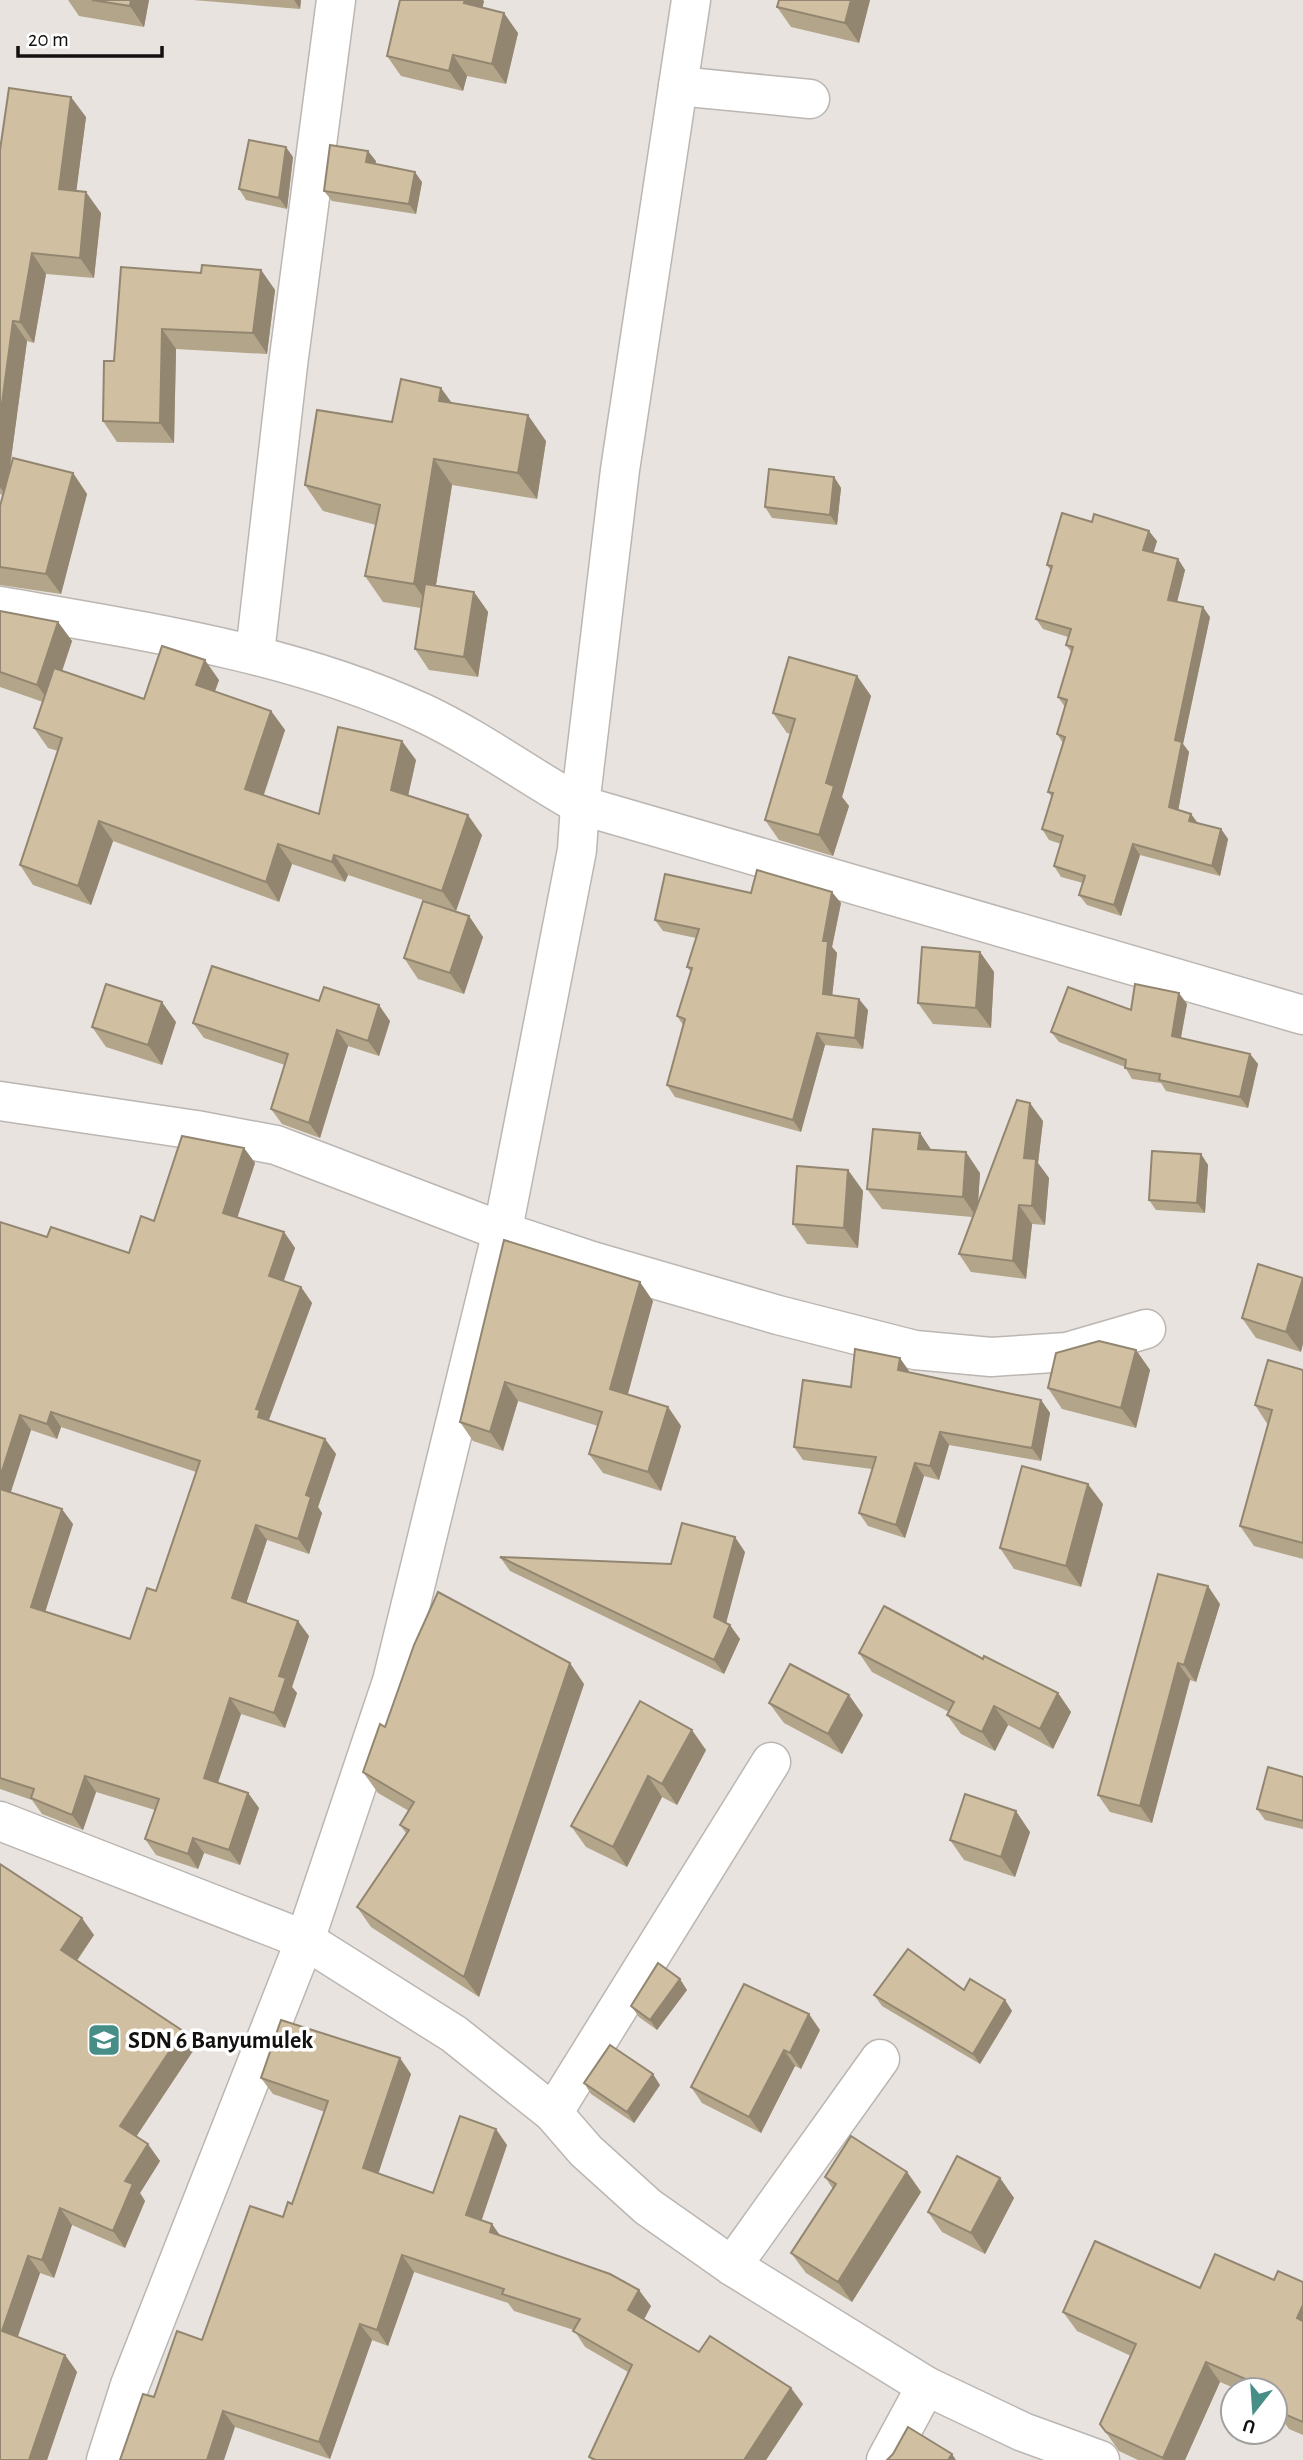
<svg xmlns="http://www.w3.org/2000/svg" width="1303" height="2460" font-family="'Alegreya Sans',sans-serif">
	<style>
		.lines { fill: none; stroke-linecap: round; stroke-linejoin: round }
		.minor-casing { stroke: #bcb6b2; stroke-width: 41 }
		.minor { stroke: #fff; stroke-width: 38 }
		.wall { fill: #b3a58a; fill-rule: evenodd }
		.shaded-wall { fill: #928671 }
		.building { fill: #d0c0a1; stroke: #928671; stroke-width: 2 }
		.labels { text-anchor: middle; stroke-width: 7; stroke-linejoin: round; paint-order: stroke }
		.poi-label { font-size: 24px; font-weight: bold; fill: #131110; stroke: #fff; text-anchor: start }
	</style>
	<rect width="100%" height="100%" fill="#e9e3df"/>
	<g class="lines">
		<defs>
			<g id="minor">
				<polyline points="691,0 620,470 580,805 1303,1015"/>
				<polyline points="678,86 810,99"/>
				<path d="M0,606C143,631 290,652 423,713C478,739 527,775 580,805L577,850L505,1219L392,1681L305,1940L130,2385L106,2460"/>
				<polyline points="255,653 288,365 336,0"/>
				<polyline points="0,1101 196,1130 276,1145 501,1231 592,1261 778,1315 915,1350 991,1357 1067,1352 1146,1329"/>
				<polyline points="0,1821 305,1940 454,2034 553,2113 586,2151 648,2207 732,2266 926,2386 1023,2432 1100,2460"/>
				<polyline points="553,2113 771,1762"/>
				<polyline points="732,2266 880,2059"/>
				<polyline points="886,2460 926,2386"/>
			</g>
		</defs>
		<use href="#minor" class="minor-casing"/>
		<use href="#minor" class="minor"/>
	</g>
	<g class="wall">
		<polygon points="68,0 149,0 144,27 79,16"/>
		<polygon points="193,0 301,0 300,9"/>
		<polygon points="779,0 870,0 859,43 791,27 777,7"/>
		<polygon points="484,1 482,8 518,33 506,84 467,76 463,91 401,76 387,56"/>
		<polygon points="86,117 76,191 101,213 94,278 46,274 34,343 27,341 10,466 73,473 87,494 61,594 0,585 0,506 3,495 0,494 0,150"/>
		<polygon points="293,157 287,209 246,200 239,189"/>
		<polygon points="376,161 375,164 422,182 416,214 332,201 324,191"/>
		<polygon points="261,270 275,290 267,354 176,349 174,443 117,442 103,421 114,361 201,273"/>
		<polygon points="452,403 546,441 537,499 452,485 436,585 474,592 488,612 478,677 429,670 415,649 421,608 383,602 365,576 376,525 323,511 305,485 392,422"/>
		<polygon points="834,477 841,488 837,525 772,518 765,507"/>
		<polygon points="1157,541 1153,553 1178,559 1185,570 1177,602 1210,617 1183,744 1189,752 1178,810 1191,814 1198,823 1221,829 1228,839 1220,876 1140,855 1121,916 1087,905 1079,895 1083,883 1061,877 1054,866 1061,844 1049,840 1042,829 1052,797 1048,792 1063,743 1057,734 1065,707 1058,697 1072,653 1066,645 1068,637 1043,629 1036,619 1051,571 1047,565"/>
		<polygon points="0,611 58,622 72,641 62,671 144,699 219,680 215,691 271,711 285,730 264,795 319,814 416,760 408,795 482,835 456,911 348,875 345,882 292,864 279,902 113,841 91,905 33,885 20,865 58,751 48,748 34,728 43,702 0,687"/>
		<polygon points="857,676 871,696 842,797 849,806 833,856 779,840 765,820 791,734 787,733 773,713"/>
		<polygon points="751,893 841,903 832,947 837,953 832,995 868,1010 863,1049 825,1045 801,1132 675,1097 667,1085 683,1025 677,1016 691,972 687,967 696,938 663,931 655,920"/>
		<polygon points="469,916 483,937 464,994 418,979 404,958"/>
		<polygon points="980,952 994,972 991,1028 933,1024 918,1003"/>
		<polygon points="319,1001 390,1021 379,1056 348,1046 320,1138 282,1124 271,1109 285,1065 204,1038 193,1023"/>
		<polygon points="1187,1004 1181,1038 1250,1054 1258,1064 1248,1108 1166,1091 1161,1083 1132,1079 1125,1067 1059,1042 1051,1032 1131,1010"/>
		<polygon points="176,1022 162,1065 106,1047 92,1027"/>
		<polygon points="1043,1121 1038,1163 1049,1178 1045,1225 1032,1224 1026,1279 971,1272 959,1254 972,1217 882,1209 867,1189 920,1133 931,1150 980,1173 978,1202"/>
		<path d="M244,1148L255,1163L237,1217L284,1232L295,1248L283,1281L301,1287L312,1303L269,1420L325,1439L336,1454L318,1507L322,1513L309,1554L267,1540L246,1603L309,1636L292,1687L297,1693L285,1728L241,1714L218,1783L248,1793L259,1808L240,1865L204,1853L198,1869L156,1855L145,1839L155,1810L96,1792L83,1830L42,1814L32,1800L0,1789V1222L47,1237L129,1253L154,1221ZM61,1427L196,1472L156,1591L130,1639L45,1611L73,1524L11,1492L31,1430L57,1439Z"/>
		<polygon points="1201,1154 1208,1165 1205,1213 1156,1210 1149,1200"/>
		<polygon points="848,1170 863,1191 858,1248 807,1244 793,1224"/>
		<polygon points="504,1240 653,1301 628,1394 668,1407 681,1426 661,1491 603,1473 589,1454 598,1426 518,1401 503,1451 473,1441 460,1422"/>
		<polygon points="1258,1264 1301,1352 1256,1338 1242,1318"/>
		<polygon points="1136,1350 1150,1370 1136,1428 1062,1409 1048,1388"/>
		<polygon points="1303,1370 1303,1559 1254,1546 1240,1526 1268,1425 1255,1405"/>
		<polygon points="909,1371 909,1372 1041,1400 1050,1413 1041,1461 949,1445 939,1480 924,1476 905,1538 868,1526 859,1513 872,1469 803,1460 794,1447 851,1387"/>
		<polygon points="1103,1504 1081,1587 1014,1569 1000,1548"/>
		<polygon points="745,1552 726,1622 740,1639 724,1674 510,1571 500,1557 671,1564"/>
		<polygon points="1158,1574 1220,1604 1196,1682 1190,1680 1152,1823 1110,1812 1098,1795"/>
		<polygon points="859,1653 983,1659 1058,1693 1071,1712 1053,1749 1008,1725 995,1751 961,1734 947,1715 949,1712 872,1672"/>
		<polygon points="584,1684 479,1997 371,1927 357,1907 406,1833 400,1825 409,1811 378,1793 363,1772 385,1727"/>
		<polygon points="640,1701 706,1750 677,1805 662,1797 627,1867 586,1847 571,1826"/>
		<polygon points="769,1703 863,1715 842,1754 784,1723"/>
		<polygon points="1303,1777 1303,1829 1265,1820 1257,1809"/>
		<polygon points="1030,1832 1015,1877 964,1860 950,1840"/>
		<polygon points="0,1864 94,1935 77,1961 195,2048 136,2136 160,2161 140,2193 145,2201 125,2248 72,2225 54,2278 40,2273 17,2337 65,2355 77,2372 47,2460 0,2460"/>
		<polygon points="687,1990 657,2030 639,2017 631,2006"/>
		<polygon points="964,1990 1005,2000 1012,2011 980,2064 882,2006 874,1995"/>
		<polygon points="820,2030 801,2069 795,2066 761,2133 702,2103 691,2087"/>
		<polygon points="411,2074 378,2173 433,2193 507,2145 481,2220 492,2224 500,2236 651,2306 644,2319 699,2352 803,2404 766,2460 592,2460 589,2457 628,2372 585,2347 574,2330 514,2311 508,2303 414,2272 388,2346 372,2340 330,2459 235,2427 154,2397 202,2340 292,2204 325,2112 273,2094 261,2078"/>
		<polygon points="584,2083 660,2085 634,2123 591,2094"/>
		<polygon points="907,2172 921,2192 852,2302 806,2273 791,2253 833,2189 825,2177"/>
		<polygon points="1000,2178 1014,2198 985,2254 942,2232 928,2212"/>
		<polygon points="1274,2280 1303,2282 1303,2435 1289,2429 1275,2410 1277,2406 1275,2406 1275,2390 1239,2390 1220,2382 1185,2460 1138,2460 1119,2451 1100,2424 1131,2356 1077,2331 1063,2312 1200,2288"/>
	</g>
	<g class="shaded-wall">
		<polygon points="131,0 149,0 144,27 130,6"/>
		<polygon points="294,0 301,0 300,9"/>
		<polygon points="465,0 483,0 484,1 479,24 464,3"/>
		<polygon points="851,0 870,0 859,43 845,23"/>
		<polygon points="504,13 518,33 506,84 492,64"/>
		<polygon points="453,55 467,76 463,91 449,71"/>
		<polygon points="71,97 86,117 74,209 59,189"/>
		<polygon points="286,147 293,157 287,209 279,198"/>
		<polygon points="368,151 376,161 374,173 366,162"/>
		<polygon points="415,172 422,182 416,214 409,204"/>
		<polygon points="86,192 101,213 94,278 80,258"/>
		<polygon points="32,253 46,274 34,343 20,322"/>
		<polygon points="261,270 275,290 267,354 253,333"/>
		<polygon points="13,321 27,341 6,496 0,487 0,418"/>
		<polygon points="162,329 176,349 174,443 160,423"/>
		<polygon points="441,388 460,414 439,401"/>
		<polygon points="528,415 546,441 537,499 518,473"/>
		<polygon points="434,459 452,485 432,610 414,584"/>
		<polygon points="73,473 87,494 61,594 46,574"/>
		<polygon points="834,477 841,488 837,525 830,515"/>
		<polygon points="1149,531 1157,541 1151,561 1143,550"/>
		<polygon points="1178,559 1185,570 1175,610 1168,600"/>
		<polygon points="474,592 488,612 478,677 464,657"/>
		<polygon points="1203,607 1210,617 1183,744 1189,752 1177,817 1169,807 1175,740"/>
		<polygon points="58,622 72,641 51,704 37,685"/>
		<polygon points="205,660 219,680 210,705 196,685"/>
		<polygon points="857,676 871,696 842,797 849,806 833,856 819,835 826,783"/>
		<polygon points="271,711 285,730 259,808 245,789"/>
		<polygon points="402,741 416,760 405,810 391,790"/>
		<polygon points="1191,814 1198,824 1189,821"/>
		<polygon points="468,815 482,835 456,911 442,891"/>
		<polygon points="99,821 113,841 91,905 78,886"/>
		<polygon points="1221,829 1228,839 1220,876 1212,866"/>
		<polygon points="278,844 292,864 279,902 266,882"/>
		<polygon points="1133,844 1140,855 1121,916 1114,905"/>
		<polygon points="334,855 348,875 345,882 332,862"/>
		<polygon points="832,892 841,903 832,947 837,953 831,1006 823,994 823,941"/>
		<polygon points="469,916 483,937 464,994 450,973"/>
		<polygon points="980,952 994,972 991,1028 976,1008"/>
		<polygon points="1179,993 1187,1004 1179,1047 1172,1036"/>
		<polygon points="859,999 868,1010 863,1049 855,1038"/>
		<polygon points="162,1002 176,1022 162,1065 148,1045"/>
		<polygon points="379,1005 390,1021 379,1056 368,1041"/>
		<polygon points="337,1030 348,1046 320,1138 309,1123"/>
		<polygon points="817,1033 825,1045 801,1132 793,1120"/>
		<polygon points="1250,1054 1258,1064 1248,1108 1240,1097"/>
		<polygon points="1030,1103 1043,1121 1038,1163 1049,1178 1045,1225 1032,1206 1024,1158"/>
		<polygon points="920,1133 934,1154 918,1149"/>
		<polygon points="244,1148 255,1163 234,1228 223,1213"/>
		<polygon points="966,1152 980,1173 977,1218 963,1197"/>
		<polygon points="1201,1154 1208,1165 1205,1213 1197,1203"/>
		<polygon points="848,1170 863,1191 858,1248 844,1228"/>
		<polygon points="1019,1205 1032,1224 1026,1279 1013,1261"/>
		<polygon points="284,1232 295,1248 280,1292 269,1276"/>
		<polygon points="1303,1278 1303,1344 1301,1352 1286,1332"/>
		<polygon points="640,1282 653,1301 624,1408 610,1389"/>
		<polygon points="301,1287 312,1303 268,1422 258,1417 256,1409"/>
		<polygon points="1136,1350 1150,1370 1136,1428 1121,1408"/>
		<polygon points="900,1358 909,1371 907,1383 898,1370"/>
		<polygon points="505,1382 518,1401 503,1451 490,1432"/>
		<polygon points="1041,1400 1050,1413 1041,1461 1032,1448"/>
		<polygon points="668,1407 681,1426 661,1491 648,1472"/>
		<polygon points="51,1412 61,1427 57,1439 47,1424"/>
		<polygon points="20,1415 31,1430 7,1503 0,1493 0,1477"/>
		<polygon points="940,1432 949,1445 939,1480 930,1466"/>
		<polygon points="325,1439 336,1454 318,1507 322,1513 309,1554 298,1539 306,1495"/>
		<polygon points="915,1463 924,1476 905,1538 896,1525"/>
		<polygon points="1088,1484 1103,1504 1081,1587 1066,1566"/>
		<polygon points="62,1509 73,1524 42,1622 31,1607"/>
		<polygon points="256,1525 267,1540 243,1613 232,1598"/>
		<polygon points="735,1537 745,1552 724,1631 714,1617"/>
		<polygon points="1208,1586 1220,1604 1196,1682 1184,1665"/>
		<polygon points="298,1621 309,1636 292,1687 297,1693 285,1728 274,1713 279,1676"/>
		<polygon points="730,1625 740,1639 724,1674 714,1660"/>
		<polygon points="570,1663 584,1684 479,1997 464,1977"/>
		<polygon points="1178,1663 1190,1680 1152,1823 1140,1806"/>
		<polygon points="1058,1693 1071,1712 1053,1749 1040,1729"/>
		<polygon points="849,1695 863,1715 842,1754 828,1734"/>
		<polygon points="230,1698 241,1714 214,1794 204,1778"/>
		<polygon points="994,1706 1008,1725 995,1751 982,1732"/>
		<polygon points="692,1730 706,1750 677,1805 662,1784"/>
		<polygon points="85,1776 96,1792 83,1830 72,1815"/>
		<polygon points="648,1776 662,1797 627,1867 613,1847"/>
		<polygon points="248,1793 259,1808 240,1865 229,1850"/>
		<polygon points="1016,1811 1030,1832 1015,1877 1001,1857"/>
		<polygon points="193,1838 204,1853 198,1869 188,1854"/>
		<polygon points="82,1918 94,1935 72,1967 61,1950"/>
		<polygon points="680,1979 687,1990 657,2030 650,2020"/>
		<polygon points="1005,2000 1012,2011 980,2064 973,2054"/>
		<polygon points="809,2014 820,2030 801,2069 790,2053"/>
		<polygon points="183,2031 195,2048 132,2143 120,2126"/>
		<polygon points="784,2050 795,2066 761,2133 749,2117"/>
		<polygon points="400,2058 411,2074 375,2184 363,2168"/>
		<polygon points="653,2074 660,2085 634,2123 627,2112"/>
		<polygon points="496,2129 507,2145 478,2231 466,2215"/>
		<polygon points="148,2144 160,2161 140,2193 145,2201 125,2248 113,2231 125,2181"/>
		<polygon points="907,2172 921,2192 852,2302 838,2282"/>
		<polygon points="1000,2178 1014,2198 985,2254 971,2233"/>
		<polygon points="60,2208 72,2225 54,2278 42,2260"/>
		<polygon points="492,2224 504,2241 490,2232"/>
		<polygon points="402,2255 414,2272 388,2346 377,2330"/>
		<polygon points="28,2256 40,2273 14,2348 2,2331"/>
		<polygon points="639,2290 651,2306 640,2327 628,2310"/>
		<polygon points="1303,2305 1303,2327 1297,2318"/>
		<polygon points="360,2324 372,2340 330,2459 319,2442"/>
		<polygon points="65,2355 77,2372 47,2460 29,2460"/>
		<polygon points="1206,2362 1220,2382 1185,2460 1164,2460 1163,2458"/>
		<polygon points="791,2388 803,2404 766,2460 744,2460"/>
		<polygon points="223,2411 235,2427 224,2460 207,2460"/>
		<polygon points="952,2454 956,2460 948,2460"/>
	</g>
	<g class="building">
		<polygon points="92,0 131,0 130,6"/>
		<polygon points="400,0 465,0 464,3 504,13 492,64 453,55 449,71 387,56"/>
		<polygon points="779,0 851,0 845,23 777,7"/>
		<polygon points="9,88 71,97 59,189 86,192 80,258 32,253 20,322 13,321 0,418 0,150"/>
		<polygon points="249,140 286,147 279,198 239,189"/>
		<polygon points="330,145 368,151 366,162 415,172 409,204 324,191"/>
		<polygon points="202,265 261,270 253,333 162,329 160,423 103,421 104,361 114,361 121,267 201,273"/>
		<polygon points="401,379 441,388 439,401 528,415 518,473 434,459 414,584 365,576 380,505 305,485 317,410 392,422"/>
		<polygon points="13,458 73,473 46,574 0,567 0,506"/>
		<polygon points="769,469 834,477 830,515 765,507"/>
		<polygon points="1062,513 1092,522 1094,514 1149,531 1143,550 1178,559 1168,600 1203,607 1175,740 1182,742 1169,807 1191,814 1189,821 1221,829 1212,866 1133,844 1114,905 1079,895 1085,876 1054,866 1063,836 1042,829 1053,793 1048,792 1065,737 1057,734 1067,700 1058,697 1073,647 1066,645 1071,629 1036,619 1052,566 1047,565"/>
		<polygon points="425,584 474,592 464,657 415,649"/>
		<polygon points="0,611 58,622 37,685 0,672"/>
		<polygon points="162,646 205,660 196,685 271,711 245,789 319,814 338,727 402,741 391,790 468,815 442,891 334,855 332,862 278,844 266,882 99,821 78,886 20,865 62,738 34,728 54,668 144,699"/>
		<polygon points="789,657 857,676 826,783 834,786 819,835 765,820 795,719 773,713"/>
		<polygon points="757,870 832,892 823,941 828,941 823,994 859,999 855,1038 817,1033 793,1120 667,1085 685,1019 677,1016 692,968 687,967 699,929 655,920 665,874 751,893"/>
		<polygon points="423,901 469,916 450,973 404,958"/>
		<polygon points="922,947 980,952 976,1008 918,1003"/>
		<polygon points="212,966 319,1001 324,987 379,1005 368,1041 337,1030 309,1123 271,1109 288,1054 193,1023"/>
		<polygon points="106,984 162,1002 148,1045 92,1027"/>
		<polygon points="1135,984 1179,993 1172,1036 1250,1054 1240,1097 1159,1080 1160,1074 1125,1068 1126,1060 1051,1032 1068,987 1131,1010"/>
		<polygon points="1017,1100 1030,1103 1024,1158 1036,1159 1032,1206 1019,1205 1013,1261 959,1254"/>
		<polygon points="873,1129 920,1133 918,1149 966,1152 963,1197 867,1189"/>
		<polygon points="182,1136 244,1148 223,1213 284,1232 269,1276 301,1287 256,1409 260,1410 258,1417 325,1439 306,1495 311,1497 298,1539 256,1525 232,1598 298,1621 279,1676 286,1678 274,1713 230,1698 204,1778 248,1793 229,1850 193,1838 188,1854 145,1839 159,1799 85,1776 72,1815 31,1798 34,1789 0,1778 0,1489 62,1509 31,1607 130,1639 147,1588 156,1591 200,1461 51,1412 47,1424 20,1415 0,1477 0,1222 47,1237 51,1227 129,1253 141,1216 154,1221"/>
		<polygon points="1152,1151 1201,1154 1197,1203 1149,1200"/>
		<polygon points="797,1166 848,1170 844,1228 793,1224"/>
		<polygon points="504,1240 640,1282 610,1389 668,1407 648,1472 589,1454 602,1412 505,1382 490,1432 460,1422"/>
		<polygon points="1258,1264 1303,1278 1286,1332 1242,1318"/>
		<polygon points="1099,1341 1136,1350 1121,1408 1048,1388 1056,1353"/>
		<polygon points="855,1349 900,1358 898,1370 1041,1400 1032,1448 940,1432 930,1466 915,1463 896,1525 859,1513 876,1457 794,1447 803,1380 851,1387"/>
		<polygon points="1268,1360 1303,1370 1303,1543 1240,1526 1272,1410 1255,1405"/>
		<polygon points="1022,1466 1088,1484 1066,1566 1000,1548"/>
		<polygon points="682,1523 735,1537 714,1617 730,1625 714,1660 500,1557 671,1564"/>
		<polygon points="1158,1574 1208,1586 1184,1665 1178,1663 1140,1806 1098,1795"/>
		<polygon points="438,1592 570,1663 464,1977 357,1907 409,1830 400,1825 414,1802 363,1772 380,1724 385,1727 414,1645"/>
		<polygon points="884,1606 983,1659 984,1656 1058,1693 1040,1729 994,1706 982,1732 947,1715 954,1702 859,1653"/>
		<polygon points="790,1664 849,1695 828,1734 769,1703"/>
		<polygon points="640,1701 692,1730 662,1784 648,1776 613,1847 571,1826"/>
		<polygon points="1268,1767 1303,1777 1303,1821 1257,1809"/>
		<polygon points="965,1794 1016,1811 1001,1857 950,1840"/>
		<polygon points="0,1864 82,1918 61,1950 183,2031 120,2126 148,2144 125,2181 133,2184 113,2231 60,2208 42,2260 28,2256 2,2331 65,2355 29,2460 0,2460"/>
		<polygon points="908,1949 964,1990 970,1979 1005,2000 973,2054 874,1995"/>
		<polygon points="658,1963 680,1979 650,2020 631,2006"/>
		<polygon points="744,1984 809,2014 790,2053 784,2050 749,2117 691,2087"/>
		<polygon points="281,2020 400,2058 363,2168 433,2193 460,2116 496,2129 466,2215 492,2224 490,2232 610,2274 639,2290 628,2310 699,2352 710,2336 791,2388 744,2460 596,2460 589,2457 632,2365 573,2331 580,2319 502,2294 504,2289 402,2255 377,2330 360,2324 319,2442 223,2411 207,2460 120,2460 143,2394 154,2397 177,2331 202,2340 250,2206 283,2217 288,2202 292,2204 328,2101 261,2078"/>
		<polygon points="610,2045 653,2074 627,2112 584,2083"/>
		<polygon points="851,2136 907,2172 838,2282 791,2253 836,2184 825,2177"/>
		<polygon points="957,2156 1000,2178 971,2233 928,2212"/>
		<polygon points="1095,2241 1200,2288 1215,2254 1274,2280 1278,2271 1303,2282 1303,2305 1297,2318 1303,2321 1303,2422 1275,2410 1282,2395 1275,2392 1275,2390 1271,2390 1206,2362 1163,2458 1106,2432 1100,2424 1136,2344 1063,2312"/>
		<polygon points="908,2427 952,2454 948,2460 887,2460 893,2454"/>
	</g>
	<defs>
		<symbol id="school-square" viewBox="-11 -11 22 22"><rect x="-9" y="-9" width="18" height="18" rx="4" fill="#478e86" stroke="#fff"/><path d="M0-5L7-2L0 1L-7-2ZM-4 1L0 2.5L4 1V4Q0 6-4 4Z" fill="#fff"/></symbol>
	</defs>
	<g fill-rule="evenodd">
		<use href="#school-square" x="85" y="2021" width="38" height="38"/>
	</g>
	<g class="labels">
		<g class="poi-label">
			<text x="128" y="2048">SDN 6 Banyumulek</text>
		</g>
	</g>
	<g transform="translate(1254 2411) rotate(197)"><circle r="33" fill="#ffffff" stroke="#a1a09f" stroke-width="2"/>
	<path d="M0-5L12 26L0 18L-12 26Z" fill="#478e86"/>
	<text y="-10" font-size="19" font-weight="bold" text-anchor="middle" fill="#131110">U</text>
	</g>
	<path d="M18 46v10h144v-10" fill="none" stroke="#131110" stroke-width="3.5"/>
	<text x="28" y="46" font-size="21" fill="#131110" stroke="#ffffff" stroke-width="5" paint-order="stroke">20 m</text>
</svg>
